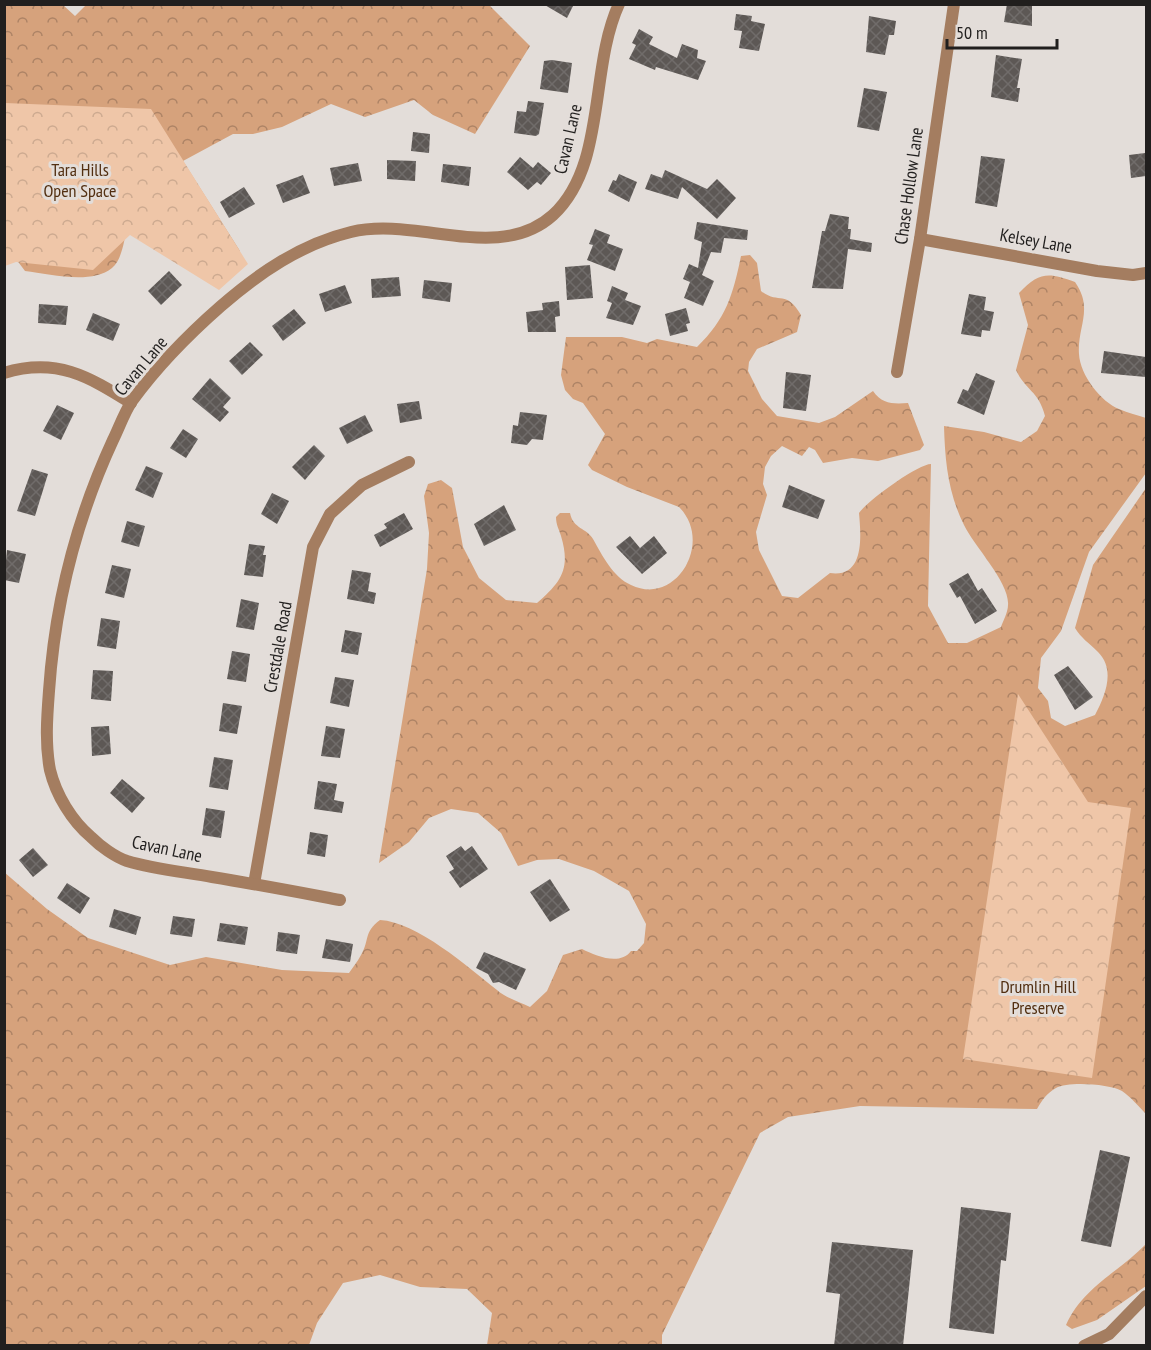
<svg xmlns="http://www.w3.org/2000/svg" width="1151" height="1350" font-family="'PT Sans Narrow',sans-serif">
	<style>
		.forest { fill: url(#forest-crowns) }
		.park { fill: url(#park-crowns) }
		.building { fill: url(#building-cross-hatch) }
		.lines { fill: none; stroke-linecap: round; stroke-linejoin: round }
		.street { stroke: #a47d60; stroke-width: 12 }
		.labels { text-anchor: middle; stroke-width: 6; stroke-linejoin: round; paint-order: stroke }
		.street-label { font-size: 18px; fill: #211f1e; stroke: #e3ddd9 }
		.park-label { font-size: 18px; fill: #522f11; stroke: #e3ddd9 }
	</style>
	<defs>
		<pattern id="forest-crowns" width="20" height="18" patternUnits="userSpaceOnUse" patternTransform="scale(1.5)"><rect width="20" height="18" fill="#d6a27c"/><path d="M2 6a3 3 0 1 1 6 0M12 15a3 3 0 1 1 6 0" fill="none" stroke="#ad8365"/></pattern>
		<pattern id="park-crowns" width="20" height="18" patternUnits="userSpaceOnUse" patternTransform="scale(1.5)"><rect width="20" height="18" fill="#efc6a8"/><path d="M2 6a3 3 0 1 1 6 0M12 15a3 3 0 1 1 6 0" fill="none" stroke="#cdaa90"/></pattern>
		<pattern id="building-cross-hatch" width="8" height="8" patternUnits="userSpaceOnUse" patternTransform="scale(1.5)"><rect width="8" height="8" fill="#5d5855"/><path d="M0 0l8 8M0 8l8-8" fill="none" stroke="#706c6a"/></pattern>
	</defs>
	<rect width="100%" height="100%" fill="#e3ddd9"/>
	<g class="forest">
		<path d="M87,4L489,5L530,46L475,134L433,115L414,100L365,117L331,104L282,127L253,134H233L183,161L240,251L127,229C124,240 122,260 112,268C91,285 50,274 25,271L13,255L5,257L4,5H63L75,16Z"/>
		<path d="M750,255L757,263L761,291C779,305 786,289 801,315L797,332L757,349L749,362L748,371L762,399L777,416L819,423L835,417L873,391C882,404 893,404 908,403L924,445L920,450L878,461L852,458L823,463L815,450L809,447L802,456L782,446L771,456L765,467L763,484L767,495L756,532L759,550L782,596L798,598L830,573C865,578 861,536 859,513C867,501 918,464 931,464L928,606L948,643H967L1001,627C1003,621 1008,612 1008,605C1010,583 974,546 964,525C948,493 945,461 944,426L984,432L1021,442L1037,431L1045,416C1039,391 1025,390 1016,370L1028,325L1019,293C1039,272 1048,272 1075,282C1094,309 1077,327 1079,354C1080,375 1101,402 1119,409C1128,413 1138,415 1146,418V473L1089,552L1061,631L1041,658L1038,688L1048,701L1051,718L1065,726L1095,715C1105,696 1116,670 1098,652C1089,643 1081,638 1075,628L1093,565L1146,488V1114C1139,1107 1131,1097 1122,1091C1110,1084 1068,1081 1056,1088C1047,1093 1042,1100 1037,1109L860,1106L788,1117L760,1133L662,1335V1345H487L492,1313L467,1289L420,1287L380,1275L343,1283L317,1323L309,1345H5L4,872L47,909L88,938L170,965L206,957L282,970L349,973C353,967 358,961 361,955C370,940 363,933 380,920C417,922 468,967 497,990C506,998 519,1002 530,1007L547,991L563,955L582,949C596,956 620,966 631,951H637L644,943L646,924L629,891L594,871L559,859L537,860L518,866L501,833L478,813L451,809L429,818L409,842L379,863L427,569L429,533L424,496L428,484L441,480L452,488L463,547L479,578L506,600L537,603C561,582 571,569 561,536C559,529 556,525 556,517L560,513H570C573,529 587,528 593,539C602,555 613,577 631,585C676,607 714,542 679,507L627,487L592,470L588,465L605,434L583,403L573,399L565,390L561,375L566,337H622L647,343L657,339L697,347C726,319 733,295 741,256Z"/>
		<path d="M1146,1244V1286L1097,1320L1072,1329L1066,1325C1083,1287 1119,1272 1146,1244Z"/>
	</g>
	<g class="park">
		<polygon points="5,103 151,109 248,264 219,290 130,235 93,270 16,262 5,266"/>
		<polygon points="1018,694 1088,802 1131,808 1092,1078 963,1059"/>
	</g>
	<g class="building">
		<polygon points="543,4 574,4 567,18"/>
		<polygon points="1007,4 1032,4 1032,26 1004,22"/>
		<polygon points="736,14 752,16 751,21 765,24 759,51 739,48 742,31 734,30"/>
		<polygon points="869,16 896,21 894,35 889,35 885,55 866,52"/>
		<polygon points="639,29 653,37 649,44 677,58 682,44 698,50 697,58 706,61 698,80 656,67 655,70 629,59 636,45 632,43"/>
		<polygon points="996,55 1022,59 1017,88 1020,88 1018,102 991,97"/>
		<polygon points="552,60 572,63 568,93 540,89 544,61"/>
		<polygon points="864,88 887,92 879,131 857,127"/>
		<polygon points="528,101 544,103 539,134 536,136 514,133 517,111 526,112"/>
		<polygon points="413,132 430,134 429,153 411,151"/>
		<polygon points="1145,153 1146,176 1131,178 1129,155"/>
		<polygon points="981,156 1005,159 997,207 975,203"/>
		<polygon points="520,157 533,168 538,162 551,173 541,185 537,182 528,190 507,172"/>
		<polygon points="387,160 416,161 415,181 387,179"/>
		<polygon points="358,163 362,181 334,186 330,168"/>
		<polygon points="443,164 471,167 469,186 441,182"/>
		<polygon points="665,170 707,189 717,179 736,198 717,219 682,187 678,199 645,189 651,174 662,178"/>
		<polygon points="619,174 637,182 629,202 608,191 613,180 616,181"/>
		<polygon points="303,175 310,193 283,203 276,185"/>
		<polygon points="244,187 255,204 229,218 220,202"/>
		<polygon points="830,214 849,217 848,229 851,229 850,239 872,243 871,252 848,249 843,289 812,288 822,231 825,231"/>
		<polygon points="697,222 748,230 747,240 724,238 721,253 711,252 702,275 714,281 703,306 684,298 690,282 683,279 689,264 698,268 702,242 694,239"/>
		<polygon points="595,229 610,235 607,243 623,249 615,271 587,260 593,245 589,244"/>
		<polygon points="590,265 593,298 567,300 565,267"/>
		<polygon points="169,271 182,285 161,305 148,291"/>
		<polygon points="399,277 401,296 372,298 371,279"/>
		<polygon points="424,280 452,283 450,302 422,298"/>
		<polygon points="345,285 352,303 325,312 319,294"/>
		<polygon points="612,286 628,293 625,300 641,306 633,325 606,318 612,303 607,301"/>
		<polygon points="969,294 986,297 984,310 994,312 990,331 982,330 981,337 961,334"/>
		<polygon points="559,301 560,316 555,317 556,332 528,332 526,312 543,310 542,303"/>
		<polygon points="39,304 68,306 66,325 38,323"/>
		<polygon points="686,308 690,323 686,324 688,331 670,336 665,314"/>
		<polygon points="294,309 306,323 283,341 272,326"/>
		<polygon points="93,313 120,324 113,341 86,330"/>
		<polygon points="250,342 263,355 242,375 229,361"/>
		<polygon points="1104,351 1146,357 1146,377 1101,373"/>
		<polygon points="786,372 811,375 806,411 783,408"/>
		<polygon points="976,373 995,381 984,415 957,403 963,389 968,391"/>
		<polygon points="210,378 231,398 223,407 229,412 220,422 192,399"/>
		<polygon points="419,401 422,419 400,423 397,404"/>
		<polygon points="57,405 74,413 61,440 43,431"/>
		<polygon points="520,412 547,415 543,440 532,439 527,445 511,443 513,425 518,426"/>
		<polygon points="365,415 373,431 347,444 339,428"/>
		<polygon points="183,429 198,439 186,458 170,448"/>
		<polygon points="314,445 325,456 305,480 292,467"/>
		<polygon points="146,466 163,473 153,498 135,490"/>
		<polygon points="32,469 48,474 35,516 17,511"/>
		<polygon points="789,485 825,500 818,519 782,507"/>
		<polygon points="272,493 289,501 277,524 261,514"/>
		<polygon points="504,505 516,530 484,546 474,524"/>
		<polygon points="404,513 413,529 380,547 374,535 387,528 384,524"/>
		<polygon points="127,521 145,526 139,547 121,542"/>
		<polygon points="630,536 640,548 654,536 667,553 642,574 616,547"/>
		<polygon points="249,544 265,546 263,555 266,555 263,577 244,575"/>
		<polygon points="7,550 26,554 19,583 4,580"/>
		<polygon points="112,565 131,569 124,598 105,593"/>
		<polygon points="352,570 371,573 368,591 376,593 374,604 347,599"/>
		<polygon points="968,573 978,591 982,588 997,611 975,624 960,596 957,598 949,584"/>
		<polygon points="241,599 259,603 254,630 236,627"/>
		<polygon points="101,618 120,621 116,649 97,646"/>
		<polygon points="345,630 362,633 358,655 341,652"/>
		<polygon points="232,651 250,654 246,682 227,679"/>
		<polygon points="1068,666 1093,697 1075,710 1054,675"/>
		<polygon points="93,670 113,671 111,701 91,699"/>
		<polygon points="335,677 354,680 349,707 330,703"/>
		<polygon points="223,703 242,706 237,734 219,731"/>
		<polygon points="109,726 111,754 92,756 91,727"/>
		<polygon points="326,726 345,729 340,758 321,756"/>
		<polygon points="214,757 233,760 228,790 209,787"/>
		<polygon points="122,779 145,798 132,813 110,793"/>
		<polygon points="318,781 337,784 334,800 344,802 342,813 314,809"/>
		<polygon points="206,808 225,811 221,838 202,835"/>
		<polygon points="310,832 328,835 325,857 307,854"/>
		<polygon points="461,846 465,851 472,846 488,869 460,888 449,872 454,869 446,856"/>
		<polygon points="33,848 48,865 33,877 19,860"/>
		<polygon points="550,879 570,910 550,922 530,892"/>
		<polygon points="67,883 90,898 80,914 57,898"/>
		<polygon points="114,909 141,917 136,935 109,927"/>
		<polygon points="173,916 195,919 192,937 170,934"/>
		<polygon points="220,923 248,927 245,945 217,941"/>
		<polygon points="278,932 300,935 297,954 276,951"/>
		<polygon points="326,939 353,944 350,962 322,958"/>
		<polygon points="484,952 526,969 516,990 499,982 493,983 488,974 476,968"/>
		<polygon points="1100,1150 1130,1157 1111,1247 1081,1241"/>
		<polygon points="961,1207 1011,1213 1006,1261 1001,1260 994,1334 949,1328"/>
		<polygon points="832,1242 913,1250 903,1346 834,1346 840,1294 826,1292"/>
	</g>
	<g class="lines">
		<g class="street">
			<polyline points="920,239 1097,271 1133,275 1146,273"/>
			<polyline points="897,372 920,239 954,4"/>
			<path d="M4,373C56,357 88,376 131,403"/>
			<polyline points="254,884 313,547 330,514 362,485 409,462"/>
			<path d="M340,900C297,892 255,884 212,877C184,872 154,869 127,861C115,857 100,846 91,837C72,821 56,795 50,770C45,744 47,717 49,691C55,603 76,520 113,440C119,428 124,413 132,401C156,368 189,334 221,306C259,273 301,244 351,232C417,216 499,264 553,215C607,165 589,69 619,4"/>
			<polyline points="1084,1346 1109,1334 1146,1296"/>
		</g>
	</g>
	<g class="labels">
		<g class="street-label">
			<text transform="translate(568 139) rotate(-77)" y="6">Cavan Lane</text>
			<text transform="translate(909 186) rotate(-82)" y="6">Chase Hollow Lane</text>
			<text transform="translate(1036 241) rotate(10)" y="6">Kelsey Lane</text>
			<text transform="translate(141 366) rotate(-50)" y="6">Cavan Lane</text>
			<text transform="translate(278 647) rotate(-80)" y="6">Crestdale Road</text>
			<text transform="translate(167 849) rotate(12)" y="6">Cavan Lane</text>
		</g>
		<g class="park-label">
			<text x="80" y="176">Tara Hills<tspan x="80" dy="21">Open Space</tspan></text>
			<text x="1038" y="993">Drumlin Hill<tspan x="1038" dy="21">Preserve</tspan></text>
		</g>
	</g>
	<rect width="1151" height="1350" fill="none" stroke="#211f1e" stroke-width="12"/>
	<path d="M947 39v9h110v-9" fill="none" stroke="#211f1e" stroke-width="3"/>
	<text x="956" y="39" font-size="18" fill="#211f1e" stroke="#e3ddd9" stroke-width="4.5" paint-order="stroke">50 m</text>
</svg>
